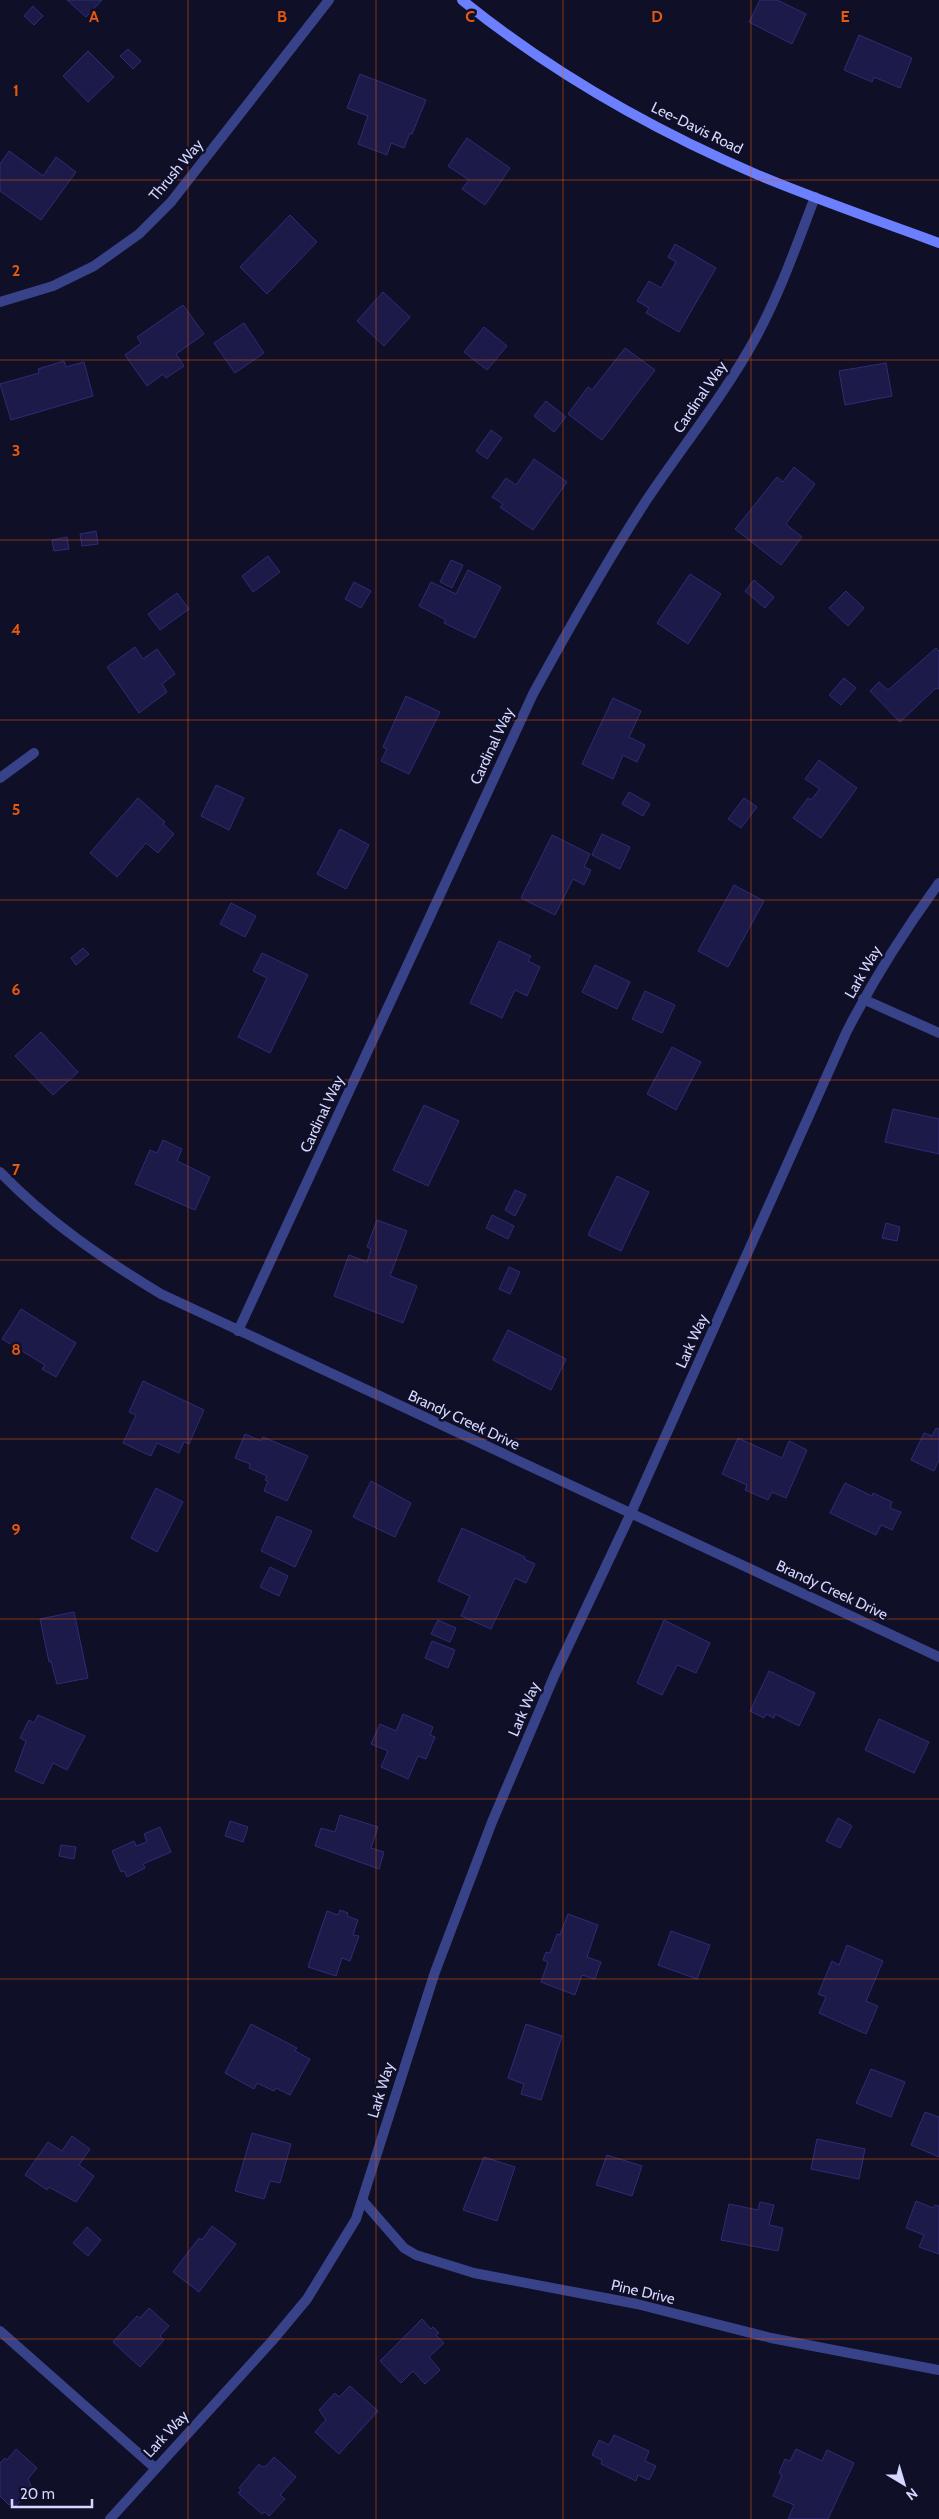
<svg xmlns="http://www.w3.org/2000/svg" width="939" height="2519" font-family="Cabin,sans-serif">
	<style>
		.building { fill: #1c1a49; stroke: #2e2c76 }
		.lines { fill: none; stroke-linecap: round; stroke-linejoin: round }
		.minor { stroke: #384288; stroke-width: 10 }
		.secondary { stroke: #6c80ff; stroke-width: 10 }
		.grid { fill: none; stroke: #e8590c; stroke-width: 1; stroke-opacity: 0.55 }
		.labels { text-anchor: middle; stroke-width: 5; stroke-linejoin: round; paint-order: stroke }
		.street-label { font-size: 15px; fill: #d5d7ff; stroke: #0f0f27 }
		.grid-label { font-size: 16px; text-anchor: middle; font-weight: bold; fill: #e8590c; stroke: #0f0f27; stroke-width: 5; stroke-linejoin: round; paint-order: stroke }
	</style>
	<rect width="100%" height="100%" fill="#0f0f27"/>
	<g class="building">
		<polygon points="67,0 102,0 86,17"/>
		<polygon points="760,0 777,0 806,14 792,44 749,22"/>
		<polygon points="33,6 43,16 34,25 24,16"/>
		<polygon points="859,35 912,58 900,88 874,77 872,82 844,70"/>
		<polygon points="128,49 141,61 133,69 120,56"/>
		<polygon points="88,51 114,77 88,102 63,76"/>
		<polygon points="360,74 426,100 412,134 410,133 404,148 391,143 387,155 358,144 368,116 347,108"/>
		<polygon points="467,138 510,168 485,205 462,189 469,180 448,166"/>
		<polygon points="9,151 43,176 56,157 76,172 41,220 0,191 0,164"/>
		<polygon points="290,215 317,242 267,294 240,267"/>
		<polygon points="675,244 716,268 679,332 646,313 649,308 637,301 649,281 661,288 676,262 668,257"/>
		<polygon points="383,292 410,317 384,346 357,321"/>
		<polygon points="183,305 204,334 176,354 184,366 166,378 163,374 147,386 125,355 141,343 137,337"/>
		<polygon points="244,323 264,353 235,373 214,343"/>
		<polygon points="484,327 507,346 487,370 464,352"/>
		<polygon points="625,348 655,370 602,440 568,414 588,387 592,390"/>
		<polygon points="64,361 66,367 84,362 93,396 11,420 0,384 39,373 38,369"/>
		<polygon points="886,363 892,396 845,405 839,371"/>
		<polygon points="546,401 566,417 554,432 534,416"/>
		<polygon points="491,430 502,438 487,459 476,451"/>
		<polygon points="534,459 567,482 533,530 500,507 503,504 492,497 506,478 516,485"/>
		<polygon points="794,467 815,484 786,524 802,537 781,565 735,529 777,477 783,482"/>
		<polygon points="96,531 98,544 82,546 80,534"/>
		<polygon points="67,537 69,549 54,551 52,540"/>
		<polygon points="268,556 280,572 253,592 242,576"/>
		<polygon points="451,560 463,565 452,588 440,582"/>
		<polygon points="468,570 501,587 475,638 444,623 446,620 419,606 431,582 456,594"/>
		<polygon points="690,574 721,594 688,644 657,623"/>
		<polygon points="754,580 774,597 765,608 745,591"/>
		<polygon points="354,582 371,591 361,608 345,599"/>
		<polygon points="846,591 864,608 848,626 829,608"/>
		<polygon points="177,593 189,609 160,630 148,614"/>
		<polygon points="135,647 143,659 157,649 175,674 162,684 167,692 139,713 107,667"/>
		<polygon points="936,648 939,651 939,689 936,688 900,722 870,691 879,682 888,690"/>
		<polygon points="844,678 856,688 841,705 829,695"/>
		<polygon points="406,696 440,712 409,774 381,761 387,749 383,747"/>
		<polygon points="613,698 641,711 629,737 645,745 637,762 623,755 613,779 582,764"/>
		<polygon points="819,760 857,788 821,838 793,818 808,798 811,800 820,789 805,779"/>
		<polygon points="216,785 244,798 229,830 201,816"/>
		<polygon points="629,792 650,804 643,816 622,804"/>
		<polygon points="138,798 165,822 163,824 174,834 158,853 146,843 117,877 90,853"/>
		<polygon points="744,798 757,807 741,828 728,819"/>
		<polygon points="340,829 369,845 346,889 317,874"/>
		<polygon points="602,834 630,847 620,869 592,855"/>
		<polygon points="552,835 590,854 584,867 591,870 584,885 573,879 555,915 521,898"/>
		<polygon points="734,885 764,901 728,967 698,951"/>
		<polygon points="231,903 256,916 245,937 220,924"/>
		<polygon points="499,941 531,956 528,961 540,967 527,996 515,990 502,1018 470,1003"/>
		<polygon points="83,948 89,954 76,965 71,958"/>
		<polygon points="262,953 308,975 270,1053 238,1037 267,978 253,971"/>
		<polygon points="595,965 630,982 617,1009 582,992"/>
		<polygon points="645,991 675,1005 662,1033 632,1019"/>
		<polygon points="41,1032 78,1072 53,1095 15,1056"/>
		<polygon points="672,1047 701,1062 676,1110 647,1094"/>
		<polygon points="424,1105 459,1121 428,1186 393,1170"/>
		<polygon points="893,1109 939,1119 939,1154 885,1142"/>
		<polygon points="163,1140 182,1149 177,1161 210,1177 195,1210 135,1184 150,1150 157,1153"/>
		<polygon points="617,1176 649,1192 621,1251 588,1235"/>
		<polygon points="515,1190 526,1195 515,1216 505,1210"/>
		<polygon points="492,1215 514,1226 508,1239 486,1228"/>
		<polygon points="377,1220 407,1231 390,1276 417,1286 403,1323 334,1296 349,1255 367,1262 371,1249 367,1247"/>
		<polygon points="886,1223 900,1227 897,1241 882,1238"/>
		<polygon points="509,1267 520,1272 510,1294 499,1289"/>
		<polygon points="21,1309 76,1343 56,1377 42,1369 45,1365 2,1339"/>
		<polygon points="508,1330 566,1359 551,1390 493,1360"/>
		<polygon points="143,1381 204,1410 189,1444 184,1442 179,1453 157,1443 151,1456 123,1443 136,1415 129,1412"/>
		<polygon points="936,1428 939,1429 939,1460 934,1471 911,1460 924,1433 932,1436"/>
		<polygon points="245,1434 261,1441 263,1437 308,1456 287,1501 264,1491 268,1481 265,1480 267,1476 249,1468 250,1464 235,1458"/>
		<polygon points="738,1438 782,1458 789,1441 807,1450 786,1498 772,1492 768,1500 745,1490 747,1485 722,1474"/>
		<polygon points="371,1481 411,1503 395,1537 353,1517"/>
		<polygon points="845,1483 872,1496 873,1493 892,1502 890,1508 901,1512 892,1530 881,1525 876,1535 830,1513"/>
		<polygon points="156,1488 183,1502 157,1552 131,1538"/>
		<polygon points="277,1516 312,1531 295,1567 261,1551"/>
		<polygon points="462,1528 525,1557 524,1559 535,1564 526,1583 515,1578 491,1629 461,1616 470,1596 438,1581"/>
		<polygon points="270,1567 288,1576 279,1596 260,1587"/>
		<polygon points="74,1612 88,1678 57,1684 51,1661 49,1662 40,1619"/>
		<polygon points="438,1620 456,1628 450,1642 431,1634"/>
		<polygon points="664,1620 710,1643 696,1673 677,1665 662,1695 637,1683"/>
		<polygon points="432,1641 455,1650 448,1668 425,1658"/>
		<polygon points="769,1671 815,1693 799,1726 775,1714 774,1718 766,1714 764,1718 750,1711"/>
		<polygon points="403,1714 433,1727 430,1735 435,1737 426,1759 418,1756 408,1779 381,1767 388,1751 371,1744 380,1724 396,1731"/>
		<polygon points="38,1715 85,1736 67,1770 53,1763 43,1784 15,1771 26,1741 20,1738 29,1720 34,1723"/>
		<polygon points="879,1719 929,1742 914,1773 865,1750"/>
		<polygon points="340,1815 378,1827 371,1848 384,1852 379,1869 315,1846 321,1828 335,1832"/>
		<polygon points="838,1818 852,1826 840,1848 826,1841"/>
		<polygon points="230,1821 248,1827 243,1842 225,1836"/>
		<polygon points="160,1827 171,1852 143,1864 145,1868 127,1877 124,1871 121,1872 112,1851 134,1841 136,1846 147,1842 144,1834"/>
		<polygon points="61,1845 76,1847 74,1859 59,1856"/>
		<polygon points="340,1910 348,1913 347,1916 358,1920 353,1935 359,1936 350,1961 342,1958 336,1976 308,1967 327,1911 338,1915"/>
		<polygon points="568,1914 598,1925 587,1957 601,1962 595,1979 582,1975 575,1995 541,1982 548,1962 543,1960 546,1952 550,1953 557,1934 560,1935"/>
		<polygon points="671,1931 710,1945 697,1979 658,1965"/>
		<polygon points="847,1945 883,1961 866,2001 878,2006 866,2034 819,2013 826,1997 818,1994 832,1961 839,1965"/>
		<polygon points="251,2024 297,2048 295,2051 310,2059 290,2095 276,2088 274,2091 257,2083 254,2089 225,2073"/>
		<polygon points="526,2024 562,2036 541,2100 521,2094 524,2084 508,2078"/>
		<polygon points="871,2069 905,2082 891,2117 856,2103"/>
		<polygon points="925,2112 939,2117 939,2157 911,2145"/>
		<polygon points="252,2133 291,2144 280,2183 270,2181 264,2199 235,2191"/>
		<polygon points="72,2136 90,2149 79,2165 94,2176 76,2202 49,2187 47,2190 25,2175 48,2142 62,2151"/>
		<polygon points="817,2139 865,2149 859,2179 811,2169"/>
		<polygon points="607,2155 642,2166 632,2196 596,2185"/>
		<polygon points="484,2157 515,2167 497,2221 463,2210"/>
		<polygon points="916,2201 933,2208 935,2205 939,2206 939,2254 919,2247 924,2235 906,2228"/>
		<polygon points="760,2202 774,2205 769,2225 783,2228 778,2251 721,2240 729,2204 758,2210"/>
		<polygon points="212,2226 236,2244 199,2292 173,2272 199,2238 202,2240"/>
		<polygon points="87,2227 101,2240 88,2256 73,2243"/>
		<polygon points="149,2308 169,2326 160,2336 164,2340 140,2367 113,2342 137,2316 140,2318"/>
		<polygon points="422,2319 431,2329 433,2327 439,2333 436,2335 444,2343 429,2357 440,2370 425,2384 413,2371 401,2383 380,2361"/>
		<polygon points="350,2386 378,2411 339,2454 315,2432 326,2420 319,2410 335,2393 339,2397"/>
		<polygon points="614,2435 649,2451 645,2461 656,2466 649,2480 638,2475 636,2481 601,2464 602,2460 592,2455 599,2440 609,2445"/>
		<polygon points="16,2449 37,2468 28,2479 32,2488 16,2506 11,2502 9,2505 0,2496 0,2463 5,2458 7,2460"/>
		<polygon points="796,2449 822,2461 827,2450 854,2463 828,2519 788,2519 794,2505 773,2496 782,2475 779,2473 785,2459 790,2461"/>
		<polygon points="274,2457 296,2477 280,2495 285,2499 269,2516 265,2512 262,2514 238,2493 241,2490 239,2488 259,2464 262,2467 266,2466"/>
	</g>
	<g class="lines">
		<g class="minor">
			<polyline points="0,302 53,286 94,266 139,234 171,202 329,0"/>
			<polyline points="0,778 34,753"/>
			<polyline points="863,999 939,1033"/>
			<path d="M0,1172C47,1221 103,1259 161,1294L939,1657"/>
			<path d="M238,1331L533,694C568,630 604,566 644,504C681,448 724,396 756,337C780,293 797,244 815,197"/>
			<polyline points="363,2201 404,2248 416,2255 474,2273 637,2304 771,2338 939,2370"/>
			<polyline points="0,2331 155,2468"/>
			<path d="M110,2519L272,2341L307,2299L356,2219L435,1972L492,1822L555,1674L631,1513L846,1033C873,980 904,931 939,883"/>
		</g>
		<path class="secondary" d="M462,0C551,72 653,130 758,175C818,200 879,221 939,243"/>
	</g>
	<path class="grid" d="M188,0V2519M376,0V2519M563,0V2519M751,0V2519M0,180H939M0,360H939M0,540H939M0,720H939M0,900H939M0,1080H939M0,1260H939M0,1439H939M0,1619H939M0,1799H939M0,1979H939M0,2159H939M0,2339H939"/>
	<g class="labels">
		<g class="street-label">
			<text transform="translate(697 128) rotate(26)" y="5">Lee-Davis Road</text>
			<text transform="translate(176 170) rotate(-50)" y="5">Thrush Way</text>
			<text transform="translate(700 397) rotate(-56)" y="5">Cardinal Way</text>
			<text transform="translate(492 746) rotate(-65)" y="5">Cardinal Way</text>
			<text transform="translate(863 972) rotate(-60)" y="5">Lark Way</text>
			<text transform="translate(322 1114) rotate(-65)" y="5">Cardinal Way</text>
			<text transform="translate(692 1341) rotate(-66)" y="5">Lark Way</text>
			<text transform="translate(464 1420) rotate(25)" y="5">Brandy Creek Drive</text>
			<text transform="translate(832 1590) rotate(25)" y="5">Brandy Creek Drive</text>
			<text transform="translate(524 1709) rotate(-67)" y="5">Lark Way</text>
			<text transform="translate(381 2090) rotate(-73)" y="5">Lark Way</text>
			<text transform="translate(643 2292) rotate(13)" y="5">Pine Drive</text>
			<text transform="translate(166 2434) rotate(-47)" y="5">Lark Way</text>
		</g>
	</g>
	<g class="grid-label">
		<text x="94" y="22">A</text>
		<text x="282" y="22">B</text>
		<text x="470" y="22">C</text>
		<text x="657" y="22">D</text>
		<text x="845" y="22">E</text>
		<text x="16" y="96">1</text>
		<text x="16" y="276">2</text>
		<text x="16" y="456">3</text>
		<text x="16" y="635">4</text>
		<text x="16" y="815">5</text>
		<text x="16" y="995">6</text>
		<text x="16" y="1175">7</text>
		<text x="16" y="1355">8</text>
		<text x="16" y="1535">9</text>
	</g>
	<g transform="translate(904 2484) rotate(142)" stroke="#0f0f27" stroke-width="4" paint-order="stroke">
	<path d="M0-4L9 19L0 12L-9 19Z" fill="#d5d7ff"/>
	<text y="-8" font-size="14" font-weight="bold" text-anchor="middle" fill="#d5d7ff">N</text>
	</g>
	<path d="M12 2499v8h80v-8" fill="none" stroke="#d5d7ff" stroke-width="2.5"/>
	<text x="20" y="2499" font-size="15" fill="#d5d7ff" stroke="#0f0f27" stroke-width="4" paint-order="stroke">20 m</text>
</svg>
